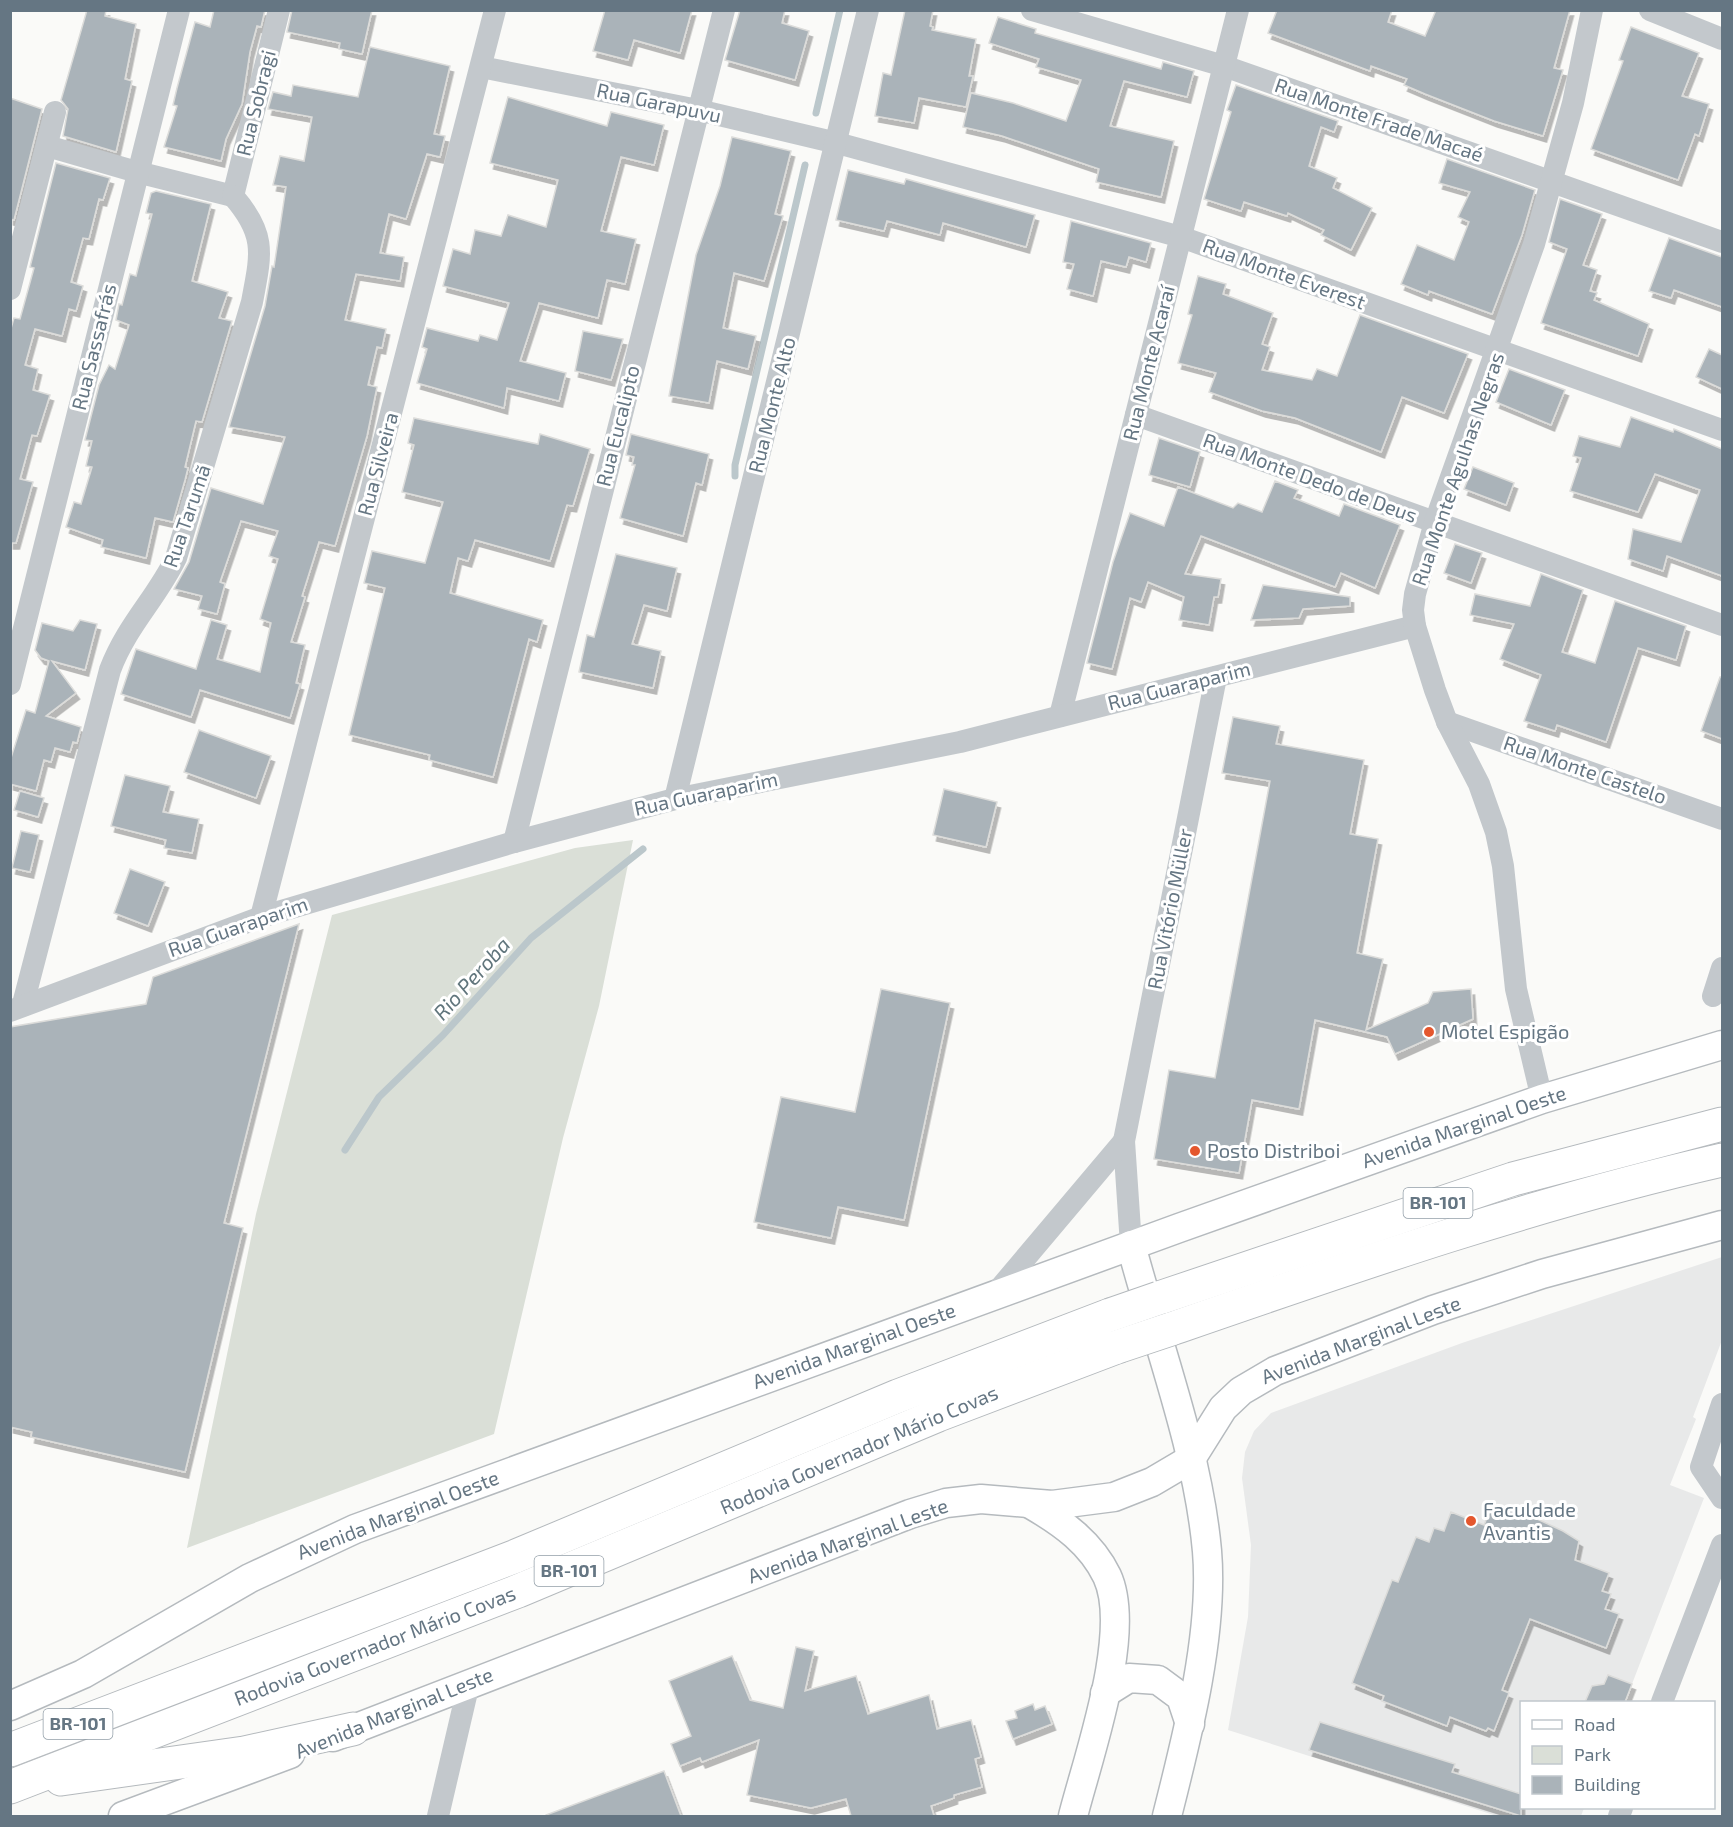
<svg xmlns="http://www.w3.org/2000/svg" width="1733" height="1827" font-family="'Exo 2',sans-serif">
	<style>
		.built { fill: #e8e9e9 }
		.green { fill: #dadfd7 }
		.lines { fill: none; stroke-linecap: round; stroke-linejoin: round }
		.stream { stroke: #bbc7cb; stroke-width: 7 }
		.building { fill: #aab3b9; stroke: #dcdcda; stroke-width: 1.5; filter: url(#shadow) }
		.major-casing { stroke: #b5babe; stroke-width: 31 }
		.highway-casing { stroke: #b4b9bd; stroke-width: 35 }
		.minor { stroke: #c3c8cc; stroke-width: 22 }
		.major { stroke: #fff; stroke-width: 28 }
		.highway { stroke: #fff; stroke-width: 33 }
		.highway-bridge-casing { stroke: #b4b9bd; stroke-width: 35; stroke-linecap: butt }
		.highway-bridge { stroke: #fff; stroke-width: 33 }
		.poi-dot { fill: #e4572e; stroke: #fff; stroke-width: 2 }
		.labels { text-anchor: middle; stroke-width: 6; stroke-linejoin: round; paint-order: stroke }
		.shield { fill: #fff; stroke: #939fa8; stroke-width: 1.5 }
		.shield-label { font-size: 18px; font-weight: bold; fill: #657683 }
		.street-label { font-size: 20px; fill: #657683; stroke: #fff }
		.poi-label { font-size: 20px; fill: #657683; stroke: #fff; text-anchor: start }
		.water-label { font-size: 21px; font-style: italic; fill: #60757c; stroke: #fff }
	</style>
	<defs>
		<filter id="shadow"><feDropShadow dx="3.5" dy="6" stdDeviation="0" flood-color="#0004"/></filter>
	</defs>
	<rect width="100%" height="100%" fill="#fafaf8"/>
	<polygon class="built" points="1722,1257 1722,1340 1693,1417 1696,1419 1670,1485 1704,1498 1625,1702 1522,1702 1522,1808 1584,1808 1581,1816 1497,1816 1228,1730 1248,1617 1251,1545 1242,1478 1245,1452 1254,1431 1271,1413 1462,1343"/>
	<polygon class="green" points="633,840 599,1006 563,1138 494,1434 187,1548 256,1214 332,915 575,848"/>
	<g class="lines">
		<g class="stream">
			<polyline points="816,113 840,10"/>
			<polyline points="735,476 735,465 805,165"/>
			<polyline points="345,1150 379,1097 443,1035 531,938 643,849"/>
		</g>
	</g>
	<g class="building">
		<polygon points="87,10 106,10 105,16 136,24 125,79 132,81 116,152 63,136 68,109 61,100"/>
		<polygon points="214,10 265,10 261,27 257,26 250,52 242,104 226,139 221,161 164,147 177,106 173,105 177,88 195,22 210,27"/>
		<polygon points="292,10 372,10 362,54 339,49 340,43 287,32"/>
		<polygon points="605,10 692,10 680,53 634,40 628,60 593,51"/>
		<polygon points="740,10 785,10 782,23 809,31 795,80 725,60"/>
		<polygon points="905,10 933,10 930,26 933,27 932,30 976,39 969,76 973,76 966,107 919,98 914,123 875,116 883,73 891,75"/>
		<polygon points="1277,10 1392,10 1388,22 1425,36 1436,10 1570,10 1554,68 1563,70 1543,136 1494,121 1425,94 1404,85 1407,79 1371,66 1370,71 1268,33"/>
		<polygon points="998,17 1036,29 1035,33 1161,69 1163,62 1194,71 1187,97 1124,81 1110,126 1174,141 1161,197 1096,182 1099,169 1002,136 963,127 971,93 1013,103 1066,121 1081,80 1036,67 1039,59 989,43"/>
		<polygon points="1631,27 1699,53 1682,96 1709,104 1699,136 1695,134 1678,180 1591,149 1623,61 1619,60"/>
		<polygon points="370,47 450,66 434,134 445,136 440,157 427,154 406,219 389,214 380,253 404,257 400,281 356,274 345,320 386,329 382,348 377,347 368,385 377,387 367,436 335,546 319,542 302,596 305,597 291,642 305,645 296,683 300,684 290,718 200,690 191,717 121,694 136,649 196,669 211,620 227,625 217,659 260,672 271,623 260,619 278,559 269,556 278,531 241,521 220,582 225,584 217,614 198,609 202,596 174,589 189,562 211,488 263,504 285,437 229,427 265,306 272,266 274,267 286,187 273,185 280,156 304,161 312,117 268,109 273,92 291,96 293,85 358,97"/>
		<polygon points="1236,85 1338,121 1334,132 1321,127 1309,166 1337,178 1333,188 1372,208 1351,250 1321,235 1324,230 1288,213 1287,216 1244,202 1241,211 1204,199 1231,112 1227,110"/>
		<polygon points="508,97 607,126 611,112 664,125 654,165 621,157 601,231 636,239 625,284 607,280 598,318 539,303 520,361 566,373 559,401 507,388 504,408 417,383 427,349 422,347 427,328 478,341 480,335 497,340 509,303 443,286 453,249 470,254 475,230 501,236 508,215 546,227 558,180 490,163"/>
		<polygon points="10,98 42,109 14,220 10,219"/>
		<polygon points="732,137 791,151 775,214 783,216 764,281 734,273 723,328 756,336 748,369 717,361 709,403 669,396 696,255 720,186"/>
		<polygon points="1447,159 1535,190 1522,235 1492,314 1429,291 1428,295 1401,284 1417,245 1454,260 1469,222 1458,217 1470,192 1439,183"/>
		<polygon points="56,163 110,178 103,200 99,199 89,239 83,238 71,282 83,286 76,311 69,309 62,336 35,329 25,365 38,369 33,390 50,395 37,436 32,435 20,479 33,482 16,543 10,543 10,332 14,318 20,319 34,268 30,267"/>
		<polygon points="848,170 904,184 906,179 1035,215 1026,247 943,223 940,235 887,221 884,231 836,220"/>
		<polygon points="156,191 211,204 192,281 228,292 219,318 232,321 202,422 196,421 185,467 188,468 185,480 173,522 155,518 146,558 101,547 103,540 66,527 74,502 81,504 92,467 86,466 92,441 85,440 99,385 109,365 115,369 129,325 116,320 119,304 122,305 130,274 136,276 152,214 146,213 151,193"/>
		<polygon points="1560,199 1602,214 1583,265 1597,270 1590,291 1597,293 1594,300 1649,324 1638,356 1541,323 1567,249 1549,242"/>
		<polygon points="1071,221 1151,243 1146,262 1129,257 1126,267 1101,261 1093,296 1067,289 1074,264 1063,262"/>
		<polygon points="1669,238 1722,257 1722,307 1674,290 1671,298 1649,291"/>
		<polygon points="1198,276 1226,284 1223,294 1273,313 1262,344 1270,347 1262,370 1312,380 1317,369 1337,376 1360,315 1468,354 1444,413 1402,397 1381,452 1295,418 1262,411 1209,392 1216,373 1178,363 1192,315 1188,314"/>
		<polygon points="583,331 623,339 611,380 575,371"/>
		<polygon points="1709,349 1722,355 1722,389 1696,377"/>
		<polygon points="1509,369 1565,390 1551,425 1496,402"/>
		<polygon points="1631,417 1673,432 1674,429 1722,449 1722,576 1667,556 1663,571 1628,559 1633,529 1681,542 1700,490 1655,474 1638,512 1570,491 1581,458 1573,456 1579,436 1620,447"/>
		<polygon points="414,418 538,444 540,434 590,449 573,506 567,505 550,561 475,540 468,561 458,558 450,593 543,620 537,642 529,639 493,777 429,760 430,755 349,735 385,588 364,583 372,551 425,563 443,502 402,492 414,445 408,443"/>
		<polygon points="631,434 709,454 702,485 696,483 683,536 620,518 635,465 632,465 634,457 626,455"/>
		<polygon points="1159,438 1200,452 1190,487 1149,475"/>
		<polygon points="1473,467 1514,483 1506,505 1464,489"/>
		<polygon points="1275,481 1298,490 1294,498 1339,516 1344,504 1400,525 1375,588 1341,573 1335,587 1201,536 1185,574 1221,579 1218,597 1214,597 1209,625 1179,620 1184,597 1148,582 1141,602 1130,598 1112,669 1087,663 1113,562 1130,513 1164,526 1178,487 1233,508 1238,503 1262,512"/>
		<polygon points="1455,544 1482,553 1471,583 1444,573"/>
		<polygon points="616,554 677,568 667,611 644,605 632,644 661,651 653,688 579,672 587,635 594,637"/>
		<polygon points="1541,574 1583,590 1562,652 1595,663 1615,601 1686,626 1676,660 1638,648 1606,742 1557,725 1555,731 1524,721 1541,675 1500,659 1514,624 1470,615 1475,594 1530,606"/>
		<polygon points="1263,585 1350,597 1350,606 1303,609 1299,618 1251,620"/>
		<polygon points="80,620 97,624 85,670 52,661 76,693 46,716 81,727 77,743 73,742 70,752 55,748 51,762 44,760 36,791 10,784 10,761 26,710 35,713 49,661 41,658 35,650 42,623 73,631"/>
		<polygon points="1720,677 1722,677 1722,739 1701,731"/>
		<polygon points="1233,717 1280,726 1276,744 1364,760 1350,834 1378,839 1357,953 1383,959 1366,1030 1428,1003 1433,992 1471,989 1473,1019 1395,1054 1387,1037 1315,1020 1299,1109 1252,1100 1239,1173 1154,1159 1169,1070 1215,1078 1270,781 1222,773"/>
		<polygon points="199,730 271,756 256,798 184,772"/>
		<polygon points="125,775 170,786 163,812 199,819 192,853 164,848 166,840 111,826"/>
		<polygon points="944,789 997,802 986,847 933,835"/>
		<polygon points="20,791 44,798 38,817 14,810"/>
		<polygon points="21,831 39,835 30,872 12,868"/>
		<polygon points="130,869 165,882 148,926 114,913"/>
		<polygon points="299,924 224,1223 243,1228 185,1472 31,1437 32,1432 10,1427 10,1027 146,1004 153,977"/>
		<polygon points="881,989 950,1003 904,1220 838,1207 831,1238 754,1222 781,1097 855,1112"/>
		<polygon points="1491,1508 1522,1512 1563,1531 1579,1541 1575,1560 1609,1573 1602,1591 1611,1594 1605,1609 1619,1614 1606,1648 1530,1619 1502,1690 1509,1693 1494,1731 1488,1728 1486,1731 1450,1717 1447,1726 1382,1701 1384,1696 1352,1683 1392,1580 1398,1582 1416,1537 1429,1542 1434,1528 1444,1531 1451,1512 1484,1525"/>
		<polygon points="796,1647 814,1651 805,1691 856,1676 868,1714 929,1695 937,1729 971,1720 981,1757 975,1759 982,1787 954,1795 954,1798 931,1806 934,1816 851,1816 846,1799 811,1808 747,1795 759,1740 702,1762 700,1758 680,1766 671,1744 691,1736 669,1681 732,1656 750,1700 783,1708"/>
		<polygon points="1608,1675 1632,1684 1625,1702 1585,1702 1592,1686 1604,1684"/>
		<polygon points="1033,1704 1035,1710 1045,1706 1052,1724 1013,1739 1006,1721 1017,1718 1015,1711"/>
		<polygon points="1320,1722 1455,1764 1452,1772 1521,1794 1521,1816 1309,1750"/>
		<polygon points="664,1771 681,1816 546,1816 546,1815"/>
	</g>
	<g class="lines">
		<defs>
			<g id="major">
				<path d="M1131,1245C1157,1343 1198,1450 1207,1551C1214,1633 1187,1737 1167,1816"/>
				<path d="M1032,1505C1063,1523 1091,1543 1107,1576C1133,1632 1088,1757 1073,1816"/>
				<polyline points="1105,1693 1129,1678 1158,1680 1181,1697 1190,1724"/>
				<polyline points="10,1706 83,1674 250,1578 355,1529 1179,1228 1542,1099 1722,1045"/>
				<polyline points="333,1737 910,1514 946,1503 981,1499 1052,1505 1114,1497 1152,1482 1191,1459 1223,1408 1241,1391 1275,1371 1433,1310 1542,1274 1722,1225"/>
				<polyline points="123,1816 290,1754"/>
			</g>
			<g id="highway">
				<polyline points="1159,1298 1513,1179 1722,1124"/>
				<path d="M1171,1329C1353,1266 1534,1203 1722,1160"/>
				<polyline points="10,1750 516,1556 898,1396 1110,1315"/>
				<polyline points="61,1779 244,1753 353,1729"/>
				<polyline points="10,1787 518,1591 938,1415 1117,1347"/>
			</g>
		</defs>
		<use href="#major" class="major-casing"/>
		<use href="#highway" class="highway-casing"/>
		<g class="minor">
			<polyline points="1032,10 1224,66 1722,242"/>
			<polyline points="1650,10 1722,39"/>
			<polyline points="481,67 698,110 837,143 1181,237 1722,430"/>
			<polyline points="47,146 137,172 233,196"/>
			<polyline points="233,196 279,10"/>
			<polyline points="10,289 55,112"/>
			<polyline points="1136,415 1722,625"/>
			<polyline points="10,684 179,10"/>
			<polyline points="1060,716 1238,10"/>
			<polyline points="1447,722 1722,819"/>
			<polyline points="675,799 868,10"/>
			<polyline points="514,842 724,10"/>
			<polyline points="261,917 495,10"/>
			<polyline points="1713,996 1722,968"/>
			<path d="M23,1004L110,670C127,625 156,599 176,558L252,302C261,254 267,235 233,196"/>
			<polyline points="10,1011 261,917 514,842 675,799 960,742 1415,626"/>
			<polyline points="1542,1099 1516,989 1503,866 1496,832 1479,784 1447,722 1435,690 1415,626 1413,610 1415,594 1435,522 1534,244 1573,103 1592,10"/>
			<polyline points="1131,1245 1124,1141 1216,677"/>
			<polyline points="995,1294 1124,1141"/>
			<polyline points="1722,1404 1701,1467 1722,1498"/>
			<polyline points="1662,1702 1722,1545"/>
			<polyline points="438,1816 469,1683"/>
			<polyline points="1619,1816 1622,1808"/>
		</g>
		<use href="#major" class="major"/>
		<use href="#highway" class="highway"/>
		<defs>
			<g id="highway-bridge">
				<polyline points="1110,1315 1159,1298"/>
				<polyline points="1117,1347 1171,1329"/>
			</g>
		</defs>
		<use href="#highway-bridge" class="highway-bridge-casing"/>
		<use href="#highway-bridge" class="highway-bridge"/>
	</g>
	<g class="poi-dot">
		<circle cx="1429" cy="1032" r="6"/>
		<circle cx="1195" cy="1151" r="6"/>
		<circle cx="1471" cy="1521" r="6"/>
	</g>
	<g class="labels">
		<g class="shield">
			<rect x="1403.5" y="1188" width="69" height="30" rx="4.5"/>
			<rect x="534.5" y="1556" width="69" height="30" rx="4.5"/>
			<rect x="43.5" y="1709" width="69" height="30" rx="4.5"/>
		</g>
		<g class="shield-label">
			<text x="1438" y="1209">BR-101</text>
			<text x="569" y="1577">BR-101</text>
			<text x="78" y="1730">BR-101</text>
		</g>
		<g class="street-label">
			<text transform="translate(256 103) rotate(-76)" y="7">Rua Sobragi</text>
			<text transform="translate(659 103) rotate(12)" y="7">Rua Garapuvu</text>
			<text transform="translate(1379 120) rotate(19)" y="7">Rua Monte Frade Macaé</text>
			<text transform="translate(1284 274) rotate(20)" y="7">Rua Monte Everest</text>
			<text transform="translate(94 347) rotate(-76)" y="7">Rua Sassafrás</text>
			<text transform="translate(1149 363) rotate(-76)" y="7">Rua Monte Acaraí</text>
			<text transform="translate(772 405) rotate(-76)" y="7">Rua Monte Alto</text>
			<text transform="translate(618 426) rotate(-76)" y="7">Rua Eucalipto</text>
			<text transform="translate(378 464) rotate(-75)" y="7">Rua Silveira</text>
			<text transform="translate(1458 469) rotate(-71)" y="7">Rua Monte Agulhas Negras</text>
			<text transform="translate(1310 478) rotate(20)" y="7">Rua Monte Dedo de Deus</text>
			<text transform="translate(187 516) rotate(-71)" y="7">Rua Tarumã</text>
			<text transform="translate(1179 686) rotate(-14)" y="7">Rua Guaraparim</text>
			<text transform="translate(1585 770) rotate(19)" y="7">Rua Monte Castelo</text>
			<text transform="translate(706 794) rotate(-12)" y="7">Rua Guaraparim</text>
			<text transform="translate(1170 909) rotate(-79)" y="7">Rua Vitório Müller</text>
			<text transform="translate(238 927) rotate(-19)" y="7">Rua Guaraparim</text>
			<text transform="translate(1464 1127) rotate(-19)" y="7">Avenida Marginal Oeste</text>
			<text transform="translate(1361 1340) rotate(-21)" y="7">Avenida Marginal Leste</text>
			<text transform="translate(854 1346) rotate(-20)" y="7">Avenida Marginal Oeste</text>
			<text transform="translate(859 1450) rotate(-23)" y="7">Rodovia Governador Mário Covas</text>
			<text transform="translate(398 1515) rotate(-21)" y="7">Avenida Marginal Oeste</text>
			<text transform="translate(848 1541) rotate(-20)" y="7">Avenida Marginal Leste</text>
			<text transform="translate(375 1646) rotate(-21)" y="7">Rodovia Governador Mário Covas</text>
			<text transform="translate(394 1713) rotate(-22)" y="7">Avenida Marginal Leste</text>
		</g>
		<g class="poi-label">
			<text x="1441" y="1039">Motel Espigão</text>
			<text x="1207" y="1158">Posto Distriboi</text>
			<text x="1483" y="1517">Faculdade<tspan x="1483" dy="23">Avantis</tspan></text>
		</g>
		<g class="water-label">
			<text transform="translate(472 979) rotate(-48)" y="7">Rio Peroba</text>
		</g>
	</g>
	<rect width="1733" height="1827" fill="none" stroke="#657683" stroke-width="24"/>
	<rect x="1520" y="1701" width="195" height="108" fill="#ffffff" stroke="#c1c8cd" stroke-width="1.5"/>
	<rect x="1532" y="1720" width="30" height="9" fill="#ffffff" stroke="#c1c8cd" stroke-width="1.5"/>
	<text x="1574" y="1731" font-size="18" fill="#657683">Road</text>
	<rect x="1532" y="1746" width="30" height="18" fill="#dadfd7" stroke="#c1c8cd" stroke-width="1.5"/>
	<text x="1574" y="1761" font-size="18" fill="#657683">Park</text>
	<rect x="1532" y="1776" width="30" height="18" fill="#aab3b9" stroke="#c1c8cd" stroke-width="1.5"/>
	<text x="1574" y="1791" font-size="18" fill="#657683">Building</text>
</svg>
